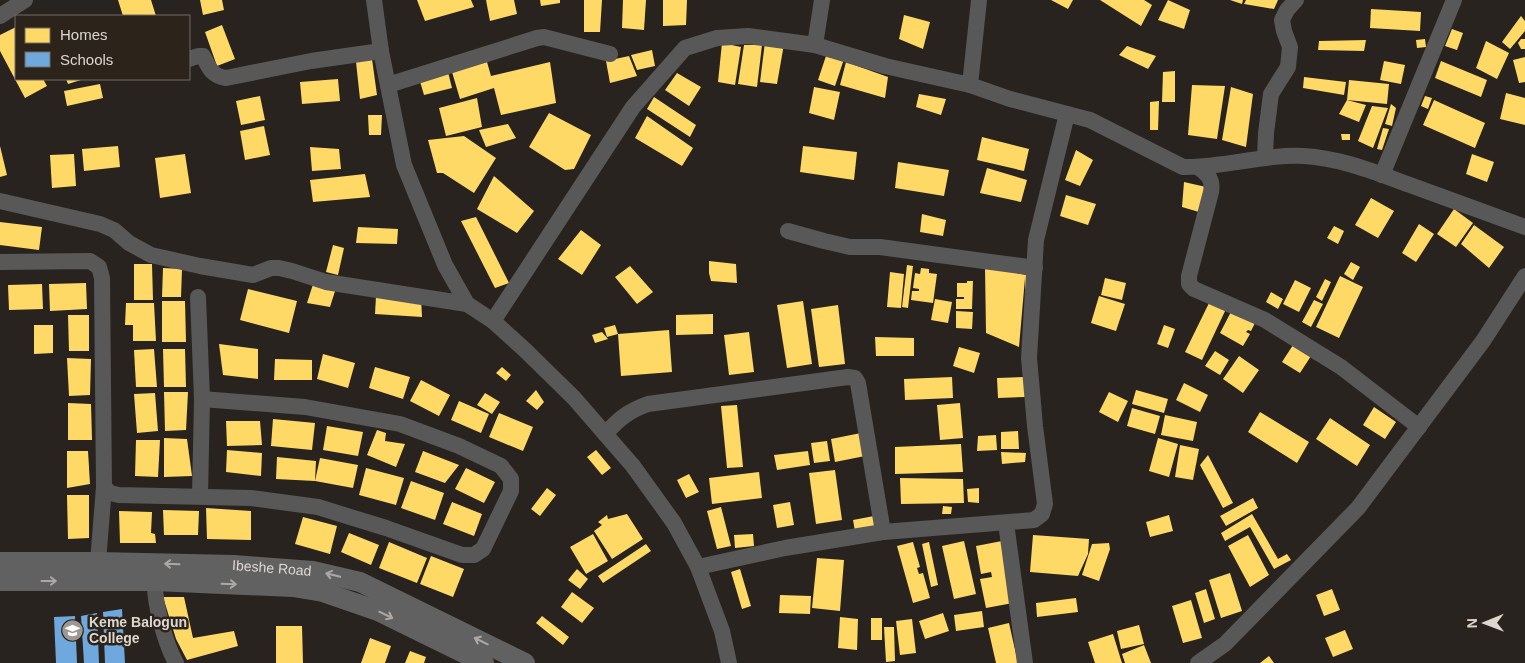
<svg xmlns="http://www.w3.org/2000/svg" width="1525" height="663" font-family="Arial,sans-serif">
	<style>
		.homes { fill: #ffd966 }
		.schools { fill: #6fa8dc }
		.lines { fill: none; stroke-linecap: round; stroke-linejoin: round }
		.minor { stroke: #585859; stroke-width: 16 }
		.major { stroke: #626162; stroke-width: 20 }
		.oneway { stroke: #aca8a5 }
		.labels { text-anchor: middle; stroke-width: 5; stroke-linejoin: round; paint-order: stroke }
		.street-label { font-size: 14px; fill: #ddd7d2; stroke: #2c231b }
		.poi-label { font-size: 14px; font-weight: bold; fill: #ddd7d2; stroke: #2c231b; text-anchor: start }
	</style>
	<rect width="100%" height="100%" fill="#28231f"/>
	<g class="homes">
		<polygon points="118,0 151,0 156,16 123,16"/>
		<polygon points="200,0 222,0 224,10 203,15"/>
		<polygon points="417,0 471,0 474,7 425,21"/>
		<polygon points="486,0 514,0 517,14 490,21"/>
		<polygon points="540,0 560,0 560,3 541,6"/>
		<polygon points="584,0 602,0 600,32 584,32"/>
		<polygon points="623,0 646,0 644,30 622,28"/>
		<polygon points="663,0 687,0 686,25 663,26"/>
		<polygon points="1051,0 1073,0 1068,9"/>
		<polygon points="1100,0 1144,0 1152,5 1141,26"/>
		<polygon points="1168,0 1190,10 1184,29 1158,20"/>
		<polygon points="1230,0 1243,0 1242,4"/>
		<polygon points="1246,0 1278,0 1274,9 1244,4"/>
		<polygon points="1371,9 1421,12 1420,31 1370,28"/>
		<polygon points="904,15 930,22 923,49 899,39"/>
		<polygon points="1521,16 1525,21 1525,31 1510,49 1502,42"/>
		<polygon points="222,25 235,59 217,66 205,32"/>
		<polygon points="16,27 16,79 43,79 47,86 25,98 0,51 0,35"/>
		<polygon points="1452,29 1463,33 1457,50 1445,46"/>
		<polygon points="1425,39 1426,47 1417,48 1416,40"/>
		<polygon points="1521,39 1525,39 1525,49 1521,49 1518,43"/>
		<polygon points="1366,40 1364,51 1318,50 1319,41"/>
		<polygon points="1486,41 1509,53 1497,79 1476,68"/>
		<polygon points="765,42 784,44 777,84 760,82"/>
		<polygon points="722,43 741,47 735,85 718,82"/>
		<polygon points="744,45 762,45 757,87 738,84"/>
		<polygon points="1127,46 1156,56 1148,69 1119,55"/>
		<polygon points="652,50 655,66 637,70 631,55"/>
		<polygon points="827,53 844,59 835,86 818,80"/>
		<polygon points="629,56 637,76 610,83 606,61"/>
		<polygon points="1525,57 1525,82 1519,83 1513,60"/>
		<polygon points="372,59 377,95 360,99 356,62"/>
		<polygon points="1384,61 1405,65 1401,84 1380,80"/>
		<polygon points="1441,61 1487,80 1481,97 1435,78"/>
		<polygon points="487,62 491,76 550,62 556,103 501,115 494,88 460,99 452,72"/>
		<polygon points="846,62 888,77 885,98 840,85"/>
		<polygon points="1175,71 1175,102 1162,102 1163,72"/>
		<polygon points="448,72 452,88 424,95 419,78"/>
		<polygon points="677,73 701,87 689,106 665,90"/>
		<polygon points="1304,77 1346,82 1344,95 1303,88"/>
		<polygon points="66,79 84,79 68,84"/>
		<polygon points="338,79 340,101 302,104 300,82"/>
		<polygon points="1349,80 1389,84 1387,104 1347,100"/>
		<polygon points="100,84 103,98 67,106 64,91"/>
		<polygon points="1192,85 1225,86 1217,139 1188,135"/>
		<polygon points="814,87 840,92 834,120 809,113"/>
		<polygon points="1231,87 1253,94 1246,147 1222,140"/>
		<polygon points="1506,93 1525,98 1525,125 1500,119"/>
		<polygon points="919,94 946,99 941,115 916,107"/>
		<polygon points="260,96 265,120 241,125 236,101"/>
		<polygon points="1425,96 1432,98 1428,109 1421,106"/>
		<polygon points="654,97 696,125 690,137 647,109"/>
		<polygon points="477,98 482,127 446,136 439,108"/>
		<polygon points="1347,100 1366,105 1359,122 1339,114"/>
		<polygon points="1434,100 1485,123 1475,148 1423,125"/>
		<polygon points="1159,101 1158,130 1150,130 1150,102"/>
		<polygon points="1391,104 1396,108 1392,126 1385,124"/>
		<polygon points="1372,106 1388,108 1373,148 1358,141"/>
		<polygon points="549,113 591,135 574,169 565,170 529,147"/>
		<polygon points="368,115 382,115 381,135 369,135"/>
		<polygon points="647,116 693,148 682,166 635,138"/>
		<polygon points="508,124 516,138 486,147 479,130"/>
		<polygon points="264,126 270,155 245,160 240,131"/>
		<polygon points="1383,128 1389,129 1382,150 1377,149"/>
		<polygon points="1341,134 1350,134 1350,140 1342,140"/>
		<polygon points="464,136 496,158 474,193 443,173 437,173 428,140"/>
		<polygon points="982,137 1029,149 1024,171 977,160"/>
		<polygon points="0,146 7,175 0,177"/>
		<polygon points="118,146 120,167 84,171 82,149"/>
		<polygon points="803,146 857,152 854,180 800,172"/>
		<polygon points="310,147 339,149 341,169 312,171"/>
		<polygon points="1076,150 1093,160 1080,186 1065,180"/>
		<polygon points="74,154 76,186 52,188 50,155"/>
		<polygon points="185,154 191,193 160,198 155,158"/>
		<polygon points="1472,154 1494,162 1487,182 1466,174"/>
		<polygon points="898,162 949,170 944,196 895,188"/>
		<polygon points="987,168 1027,180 1021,202 980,193"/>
		<polygon points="365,174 370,197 313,202 310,180"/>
		<polygon points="494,176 534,211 517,233 477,209"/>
		<polygon points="1184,182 1206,187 1199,212 1182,207"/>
		<polygon points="1066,195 1096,204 1088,225 1060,216"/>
		<polygon points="1371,198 1394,211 1378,238 1355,225"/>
		<polygon points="1454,209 1473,223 1456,247 1437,234"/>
		<polygon points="922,214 946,220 943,236 920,232"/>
		<polygon points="476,217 509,283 495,288 461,221"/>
		<polygon points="0,222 42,227 39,250 0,245"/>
		<polygon points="1419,224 1434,234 1416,262 1402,253"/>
		<polygon points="1474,225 1504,247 1489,268 1461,244"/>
		<polygon points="1334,226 1344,231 1338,244 1327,238"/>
		<polygon points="358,227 398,229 397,244 356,243"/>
		<polygon points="581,230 601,245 582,275 558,259"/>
		<polygon points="333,245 344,248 338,275 326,272"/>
		<polygon points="709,261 736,264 737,283 711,281 709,273"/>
		<polygon points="1351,262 1360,267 1353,280 1344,274"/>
		<polygon points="134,264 152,264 153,300 134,300"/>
		<polygon points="907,265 913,266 908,308 902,307"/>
		<polygon points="630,266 653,292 637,304 615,277"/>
		<polygon points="985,267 1032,276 1025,295 1025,278 1019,347 986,333"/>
		<polygon points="163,268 182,269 181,297 162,297"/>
		<polygon points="921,268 929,269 929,273 937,274 933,303 911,300 912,291 919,291 919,289 913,288 915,273 920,274"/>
		<polygon points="890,272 904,274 901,308 887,307"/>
		<polygon points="1340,276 1363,287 1339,338 1316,327"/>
		<polygon points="315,278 336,288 330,307 307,303"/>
		<polygon points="1105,278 1126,283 1122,300 1101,295"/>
		<polygon points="1325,279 1331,282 1322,301 1316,297"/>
		<polygon points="1295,280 1311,288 1299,312 1283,304"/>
		<polygon points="967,281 973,281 972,309 956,309 956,299 964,299 964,297 957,297 957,283 967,283"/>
		<polygon points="86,283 87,309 50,311 49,284"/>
		<polygon points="42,284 43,309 9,310 8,285"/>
		<polygon points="248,289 297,301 289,333 240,320"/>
		<polygon points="1271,292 1283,299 1278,309 1266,302"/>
		<polygon points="376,296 421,297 422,317 375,314"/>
		<polygon points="1099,296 1125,304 1116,331 1091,323"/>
		<polygon points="935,299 952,302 948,323 931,320"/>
		<polygon points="1314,300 1323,304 1311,327 1302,322"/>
		<polygon points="162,301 185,301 186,342 162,342"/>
		<polygon points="803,301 812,364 787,368 777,305"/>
		<polygon points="1210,301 1226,309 1202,360 1185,352"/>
		<polygon points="126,303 154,303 156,341 133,341 133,325 125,325"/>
		<polygon points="838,305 845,364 819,367 811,309"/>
		<polygon points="1233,308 1256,321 1251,331 1248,330 1246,332 1250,334 1243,346 1220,333"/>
		<polygon points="956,311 973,312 972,329 956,328"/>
		<polygon points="713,314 713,334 676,335 676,315"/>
		<polygon points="68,315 89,315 89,351 69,351"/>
		<polygon points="34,325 53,325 53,353 34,354"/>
		<polygon points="615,325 618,334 669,330 672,372 621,376 618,334 607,337 604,328"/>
		<polygon points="1164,325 1175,329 1168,348 1157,344"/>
		<polygon points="602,332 608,339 595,343 592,335"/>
		<polygon points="749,332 754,372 729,375 724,335"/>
		<polygon points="875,337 914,338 914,356 876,356"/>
		<polygon points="219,344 258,349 258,379 223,375"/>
		<polygon points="1293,345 1311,356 1300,373 1282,362"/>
		<polygon points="959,347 980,353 974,373 953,366"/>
		<polygon points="154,349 157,387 136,387 134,350"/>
		<polygon points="163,349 185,349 186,387 164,387"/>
		<polygon points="1215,351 1229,360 1220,375 1205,366"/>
		<polygon points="323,354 355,363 348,388 317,379"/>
		<polygon points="1239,356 1259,370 1243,393 1223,379"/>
		<polygon points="67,358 91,359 90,395 69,396"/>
		<polygon points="275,359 312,360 312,380 274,380"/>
		<polygon points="375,367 410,377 403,399 369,388"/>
		<polygon points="502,367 511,375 506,381 496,373"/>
		<polygon points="952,377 953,398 905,400 904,379"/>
		<polygon points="1024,377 1025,397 998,398 997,378"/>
		<polygon points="421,380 450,395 439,416 410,401"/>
		<polygon points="1184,383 1208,395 1200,412 1176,400"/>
		<polygon points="536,390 544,402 537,410 526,401"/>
		<polygon points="1136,390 1168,399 1164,413 1132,404"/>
		<polygon points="164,392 188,392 186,430 165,431"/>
		<polygon points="1109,392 1128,401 1118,422 1099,412"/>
		<polygon points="155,393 158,431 137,433 134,394"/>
		<polygon points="485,393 500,402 492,414 477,405"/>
		<polygon points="459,401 489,414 481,433 451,420"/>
		<polygon points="68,403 91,404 92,440 68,440"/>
		<polygon points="960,403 963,438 940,440 937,405"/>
		<polygon points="737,405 743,467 727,468 721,406"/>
		<polygon points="1374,407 1396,422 1385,439 1363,425"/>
		<polygon points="1132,408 1160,416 1155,434 1127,426"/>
		<polygon points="1260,412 1309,442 1297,463 1248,432"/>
		<polygon points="499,413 533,427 523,451 489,437"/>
		<polygon points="1165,415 1197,422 1193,441 1161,435"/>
		<polygon points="1330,418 1370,445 1357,466 1316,439"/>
		<polygon points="273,419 315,423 312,450 271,446"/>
		<polygon points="226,421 260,421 262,445 227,446"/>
		<polygon points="327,426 363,432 358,456 323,450"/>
		<polygon points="377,430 386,433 385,441 405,444 396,467 367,455"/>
		<polygon points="1018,431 1019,449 1001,449 1001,432"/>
		<polygon points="861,433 865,456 835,462 831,439"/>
		<polygon points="996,435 997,450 977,451 978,436"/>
		<polygon points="164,438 187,439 192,476 164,477"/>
		<polygon points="1158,438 1178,444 1169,477 1149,471"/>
		<polygon points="136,440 160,440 158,477 135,476"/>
		<polygon points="827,441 830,461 814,463 811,443"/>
		<polygon points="961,444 963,472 895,474 895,447"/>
		<polygon points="1180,445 1199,449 1193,480 1175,477"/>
		<polygon points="227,450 262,453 261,476 226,472"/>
		<polygon points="596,450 611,468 602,475 587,457"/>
		<polygon points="67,451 88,451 90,484 67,488"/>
		<polygon points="423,451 459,465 445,483 415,472"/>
		<polygon points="808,451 810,465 777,470 774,455"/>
		<polygon points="1001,452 1026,453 1025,462 1002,464"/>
		<polygon points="1208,455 1233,503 1223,508 1200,465"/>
		<polygon points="277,457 316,461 315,481 276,479"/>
		<polygon points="320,458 358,465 353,488 315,481"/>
		<polygon points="366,468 404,478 396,505 359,495"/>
		<polygon points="466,468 495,482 484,503 455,489"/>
		<polygon points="835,470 842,520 816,524 809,473"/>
		<polygon points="759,472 762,498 712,504 709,478"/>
		<polygon points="689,474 699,492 686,498 677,480"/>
		<polygon points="900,478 963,479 964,503 901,504"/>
		<polygon points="411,481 444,493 435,520 401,508"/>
		<polygon points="547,488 556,495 540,516 531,509"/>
		<polygon points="979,488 979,503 968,502 967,489"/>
		<polygon points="67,495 89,495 89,538 68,539"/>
		<polygon points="1253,498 1258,508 1226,526 1220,516"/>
		<polygon points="452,502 482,514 474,536 443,524"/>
		<polygon points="790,502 794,525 777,528 773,505"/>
		<polygon points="943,506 952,507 951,514 942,514"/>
		<polygon points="721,507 731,546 717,549 707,511"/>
		<polygon points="206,508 251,511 251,540 207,539"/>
		<polygon points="163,510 199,511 198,535 164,535"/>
		<polygon points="119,511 152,512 151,533 155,534 156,543 120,543"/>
		<polygon points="627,514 643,539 612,559 594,531 602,525 598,522 607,515 608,519"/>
		<polygon points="1252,514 1278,559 1287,554 1291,560 1274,569 1250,527 1225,541 1221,533"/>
		<polygon points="1169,515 1173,531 1150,537 1146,522"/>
		<polygon points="874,516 876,527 855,531 853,520"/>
		<polygon points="303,517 337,526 330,554 295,544"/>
		<polygon points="349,533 379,545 371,565 341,552"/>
		<polygon points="593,534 608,561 586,574 570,547"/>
		<polygon points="753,534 754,546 735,548 734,535"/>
		<polygon points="1033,535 1089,539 1088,554 1078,576 1030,572"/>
		<polygon points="1248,535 1269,575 1250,587 1228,546"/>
		<polygon points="964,541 976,594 954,599 942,546"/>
		<polygon points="1002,541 1013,603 986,608 980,579 992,577 991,572 981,574 976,546"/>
		<polygon points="389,542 427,558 417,583 379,568"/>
		<polygon points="913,542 920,567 917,568 919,574 923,573 930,598 913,603 897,546"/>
		<polygon points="929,542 938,585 931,587 922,544"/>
		<polygon points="1109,543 1110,549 1099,581 1082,575 1092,544"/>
		<polygon points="646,544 651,551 603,583 598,576"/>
		<polygon points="431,556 464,569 453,597 420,584"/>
		<polygon points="817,558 844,560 840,611 812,608"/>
		<polygon points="577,569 588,579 580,589 568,580"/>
		<polygon points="740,569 751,606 742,609 731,572"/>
		<polygon points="1230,573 1242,611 1221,618 1209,580"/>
		<polygon points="1206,589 1215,619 1204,623 1195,593"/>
		<polygon points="1332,589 1340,610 1324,616 1316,595"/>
		<polygon points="572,592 594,608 582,623 561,607"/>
		<polygon points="780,595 811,596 810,614 779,613"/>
		<polygon points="163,597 184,597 193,638 234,631 238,646 187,660 176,639"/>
		<polygon points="1076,598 1078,612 1037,617 1036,603"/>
		<polygon points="1191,600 1202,638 1183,643 1172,606"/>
		<polygon points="982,611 984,627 956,631 954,615"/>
		<polygon points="943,613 949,631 925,639 919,621"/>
		<polygon points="542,616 569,637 563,645 536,623"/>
		<polygon points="840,617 858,619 857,650 838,648"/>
		<rect x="871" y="618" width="11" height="22"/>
		<polygon points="912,619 916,653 900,655 896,621"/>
		<polygon points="1009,623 1018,663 996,663 988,628"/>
		<polygon points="1139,625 1144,644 1121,649 1117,631"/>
		<polygon points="276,626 302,626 303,663 276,663"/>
		<polygon points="884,627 894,627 895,661 886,662"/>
		<polygon points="1345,630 1353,649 1333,657 1325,638"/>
		<polygon points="1113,634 1122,663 1095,663 1088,642"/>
		<polygon points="370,638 391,646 385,663 361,663"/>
		<polygon points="1144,645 1151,663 1125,663 1122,654"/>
		<polygon points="410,651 426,657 424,663 405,663"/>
		<polygon points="1269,656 1274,663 1260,663"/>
	</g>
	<g class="schools">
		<polygon points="122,609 125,663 105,663 103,612"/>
		<polygon points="97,613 99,663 84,663 81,616"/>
		<polygon points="75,616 77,663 56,663 54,617"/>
	</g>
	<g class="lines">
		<g class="minor">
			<polyline points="374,0 381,51 404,165 445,265 467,304"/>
			<polyline points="0,16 25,0"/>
			<polyline points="815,45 822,0"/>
			<path d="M189,59L198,56H203C209,68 212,76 226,78L311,61L381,51"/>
			<polyline points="388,85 537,38 544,37 610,54"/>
			<polyline points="970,85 979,0"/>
			<polyline points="1265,157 1266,133 1271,94 1288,67 1290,47 1284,31 1282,20 1287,10 1296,0"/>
			<path d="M1199,168C1209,175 1213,180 1211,192L1189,276V284L1194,289L1265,320L1341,367L1419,427"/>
			<polyline points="1382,175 1454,0"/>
			<polyline points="0,201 100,224 114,230 129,243 151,255 200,266 253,275 271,268 279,268 292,271 326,282 467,304 493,321 525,350 574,398 633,466 674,523 698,567 722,631 729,663"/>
			<polyline points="788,231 824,241 850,247 880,247 1035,268"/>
			<polyline points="0,262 90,261 99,267 102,278 104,487 98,562"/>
			<polyline points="198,297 202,399 200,496"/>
			<path d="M493,321L633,107L685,48L717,38L748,36L815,45L885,66L970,85L1010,99L1090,120L1183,167C1224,168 1263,154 1304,156C1341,158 1377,173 1410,185C1449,199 1487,213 1525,227"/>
			<path d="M605,434C619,419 628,411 648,404L848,377L855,378L858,383L883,532"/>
			<polyline points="104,487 110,493 119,495 251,498 318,507 386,528 462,555 474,555 483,549 511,491 511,479 501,466 459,446 400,424 305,407 202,399"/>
			<polyline points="1006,523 1025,663"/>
			<polyline points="698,567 785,548 883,532 1034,520 1042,514 1045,504 1035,426 1029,358 1036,240 1067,114"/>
			<path d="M155,581C154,603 165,643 176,663"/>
			<polyline points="1198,663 1225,644 1358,508 1483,341 1525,276"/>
		</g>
		<g class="major">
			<path id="s1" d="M0,562H98L234,565L313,571L360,582L525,663"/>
			<polyline points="0,581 155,581 293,587 323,592 378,611 484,663"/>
		</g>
	</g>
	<defs><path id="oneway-shaft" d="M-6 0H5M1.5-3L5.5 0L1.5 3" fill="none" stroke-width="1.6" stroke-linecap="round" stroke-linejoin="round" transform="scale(1.25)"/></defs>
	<g class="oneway">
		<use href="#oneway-shaft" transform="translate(172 564) rotate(-178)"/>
		<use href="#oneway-shaft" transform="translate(333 575) rotate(-167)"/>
		<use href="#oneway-shaft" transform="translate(49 581)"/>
		<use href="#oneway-shaft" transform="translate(229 584) rotate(2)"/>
		<use href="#oneway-shaft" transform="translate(386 615) rotate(26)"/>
		<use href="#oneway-shaft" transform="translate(481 641) rotate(-154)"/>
	</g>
	<defs>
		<symbol id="school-disc" viewBox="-11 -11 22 22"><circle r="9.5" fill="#9e9893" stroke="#2c231b"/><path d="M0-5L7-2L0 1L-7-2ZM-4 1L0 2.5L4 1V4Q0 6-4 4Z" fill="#fff"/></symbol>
	</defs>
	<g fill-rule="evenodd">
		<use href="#school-disc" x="60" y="618" width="25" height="25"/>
	</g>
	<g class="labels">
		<g class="street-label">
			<text dy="5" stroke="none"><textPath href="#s1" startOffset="272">Ibeshe Road</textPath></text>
		</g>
		<g class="poi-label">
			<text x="89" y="627">Keme Balogun<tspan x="89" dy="16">College</tspan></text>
		</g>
	</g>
	<rect x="15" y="15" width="175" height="65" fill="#2c231b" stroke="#736b64"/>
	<rect x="25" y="28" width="25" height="15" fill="#ffd966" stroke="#736b64"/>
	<text x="60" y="40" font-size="15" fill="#ddd7d2">Homes</text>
	<rect x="25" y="52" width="25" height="15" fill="#6fa8dc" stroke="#736b64"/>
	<text x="60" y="65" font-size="15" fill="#ddd7d2">Schools</text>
	<g transform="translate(1485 623) rotate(269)" stroke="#2c231b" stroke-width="4" paint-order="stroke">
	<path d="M0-4L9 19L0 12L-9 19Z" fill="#ddd7d2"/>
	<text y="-8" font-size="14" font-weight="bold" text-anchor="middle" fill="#ddd7d2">N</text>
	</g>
</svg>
